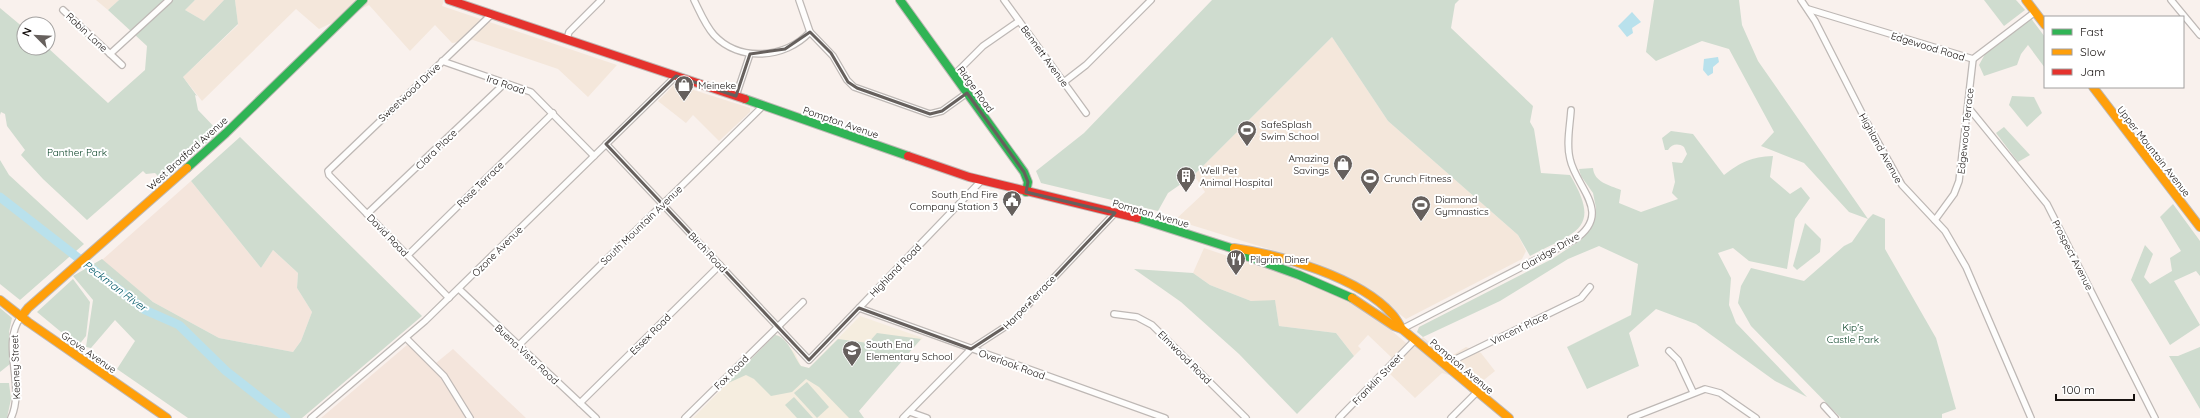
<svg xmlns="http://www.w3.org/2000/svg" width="2200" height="418" font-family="Quicksand,sans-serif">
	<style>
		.commercial { fill: #f4e7db }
		.built { fill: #f4e5dc }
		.education { fill: #f5eddf }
		.green { fill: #cfdccf }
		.water { fill: #b9e1ec }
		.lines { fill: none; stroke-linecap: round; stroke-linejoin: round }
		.river { stroke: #b9e1ec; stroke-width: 9 }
		.street-casing { stroke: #beb8b5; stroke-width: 8 }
		.fast-casing { stroke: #beb8b5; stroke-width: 10 }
		.slow-casing { stroke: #beb8b5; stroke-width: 10 }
		.jam-casing { stroke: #beb8b5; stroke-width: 10 }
		.street { stroke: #fefdfc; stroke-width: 5.5 }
		.fast { stroke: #30b455; stroke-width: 8 }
		.slow { stroke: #ff9f0a; stroke-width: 8 }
		.jam { stroke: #e5322d; stroke-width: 8 }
		.marked { fill: none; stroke: #66605d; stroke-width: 3; stroke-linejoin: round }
		.labels { text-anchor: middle; stroke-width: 4; stroke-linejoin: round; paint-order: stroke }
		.street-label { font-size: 10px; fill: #171210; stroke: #fff }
		.poi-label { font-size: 10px; fill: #171210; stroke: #fff; text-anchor: start }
		.park-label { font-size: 10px; fill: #094226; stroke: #fff }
		.water-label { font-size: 11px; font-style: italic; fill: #005869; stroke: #fff }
	</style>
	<rect width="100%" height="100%" fill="#f9f1ed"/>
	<g class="commercial">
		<polygon points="96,0 119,0 108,10"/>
		<polygon points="195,0 224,0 204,21 185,10"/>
		<polygon points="235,0 444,0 442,6 617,65 588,97 558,69 473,40 452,43 435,25 410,51 369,5 319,29 296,9 202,101 183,77 238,25"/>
		<polygon points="1332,37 1388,121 1518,235 1526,251 1522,259 1406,319 1373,294 1321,265 1175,220 1205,192 1194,175"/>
		<polygon points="675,84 750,108 750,112 719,141 693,115 686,123 658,101"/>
		<polygon points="1204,248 1284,275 1342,298 1361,308 1380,321 1412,348 1423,337 1448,358 1466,347 1481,353 1495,371 1479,384 1442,373 1415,398 1390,374 1391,357 1368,335 1358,346 1361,349 1354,356 1336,333 1279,326 1275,301 1251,301 1210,285 1193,273"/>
	</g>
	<g class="built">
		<polygon points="191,181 261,268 273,250 298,273 297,288 312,312 301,341 293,352 219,338 153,302 102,260"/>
		<polygon points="407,345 436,363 453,349 526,418 321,418"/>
	</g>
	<polygon class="education" points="860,316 923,338 866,393 849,418 693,418 775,335 780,336 795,353 801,366 809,368"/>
	<g class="green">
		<polygon points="119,0 163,0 167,4 170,0 195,0 185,10 204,21 224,0 235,0 238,24 183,77 197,96 195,95 198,110 219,132 163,181 155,173 146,174 143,171 87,220 43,179 21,155 25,150 7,126 5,114 1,112 0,115 0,8 24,28 24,48 48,48 108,103 145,70 147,46 108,10"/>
		<path d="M1212,0H1459L1455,4L1451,28L1533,106L1530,122L1534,129L1541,173L1570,175C1603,230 1575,232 1530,256L1518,235L1388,121L1332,37L1194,175L1168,193L1158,211L1041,183L1036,171L1084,133Z"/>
		<polygon points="1654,0 1739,0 1742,25 1758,61 1868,219 1873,214 1885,219 1885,249 1936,338 1956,409 1942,414 1942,418 1841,418 1751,326 1738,303 1741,286 1751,268 1804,281 1844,246 1852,242 1868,219 1849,212 1804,163 1761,146 1774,132 1729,49 1702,41 1656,61 1646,52"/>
		<polygon points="1984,0 2016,0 2025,10 2004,26"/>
		<polygon points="2030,17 2045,37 2045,68 2028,45 2021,54 2017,65 1984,76 1979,65 1985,54"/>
		<polygon points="2012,96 2034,97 2042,113 2027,127 2009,105"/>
		<polygon points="2004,127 2030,155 2018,162 1996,133"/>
		<path d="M1671,131L1693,134L1724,175C1741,162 1751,157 1773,156L1770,177L1790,194L1801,187L1810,198L1795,219L1787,269L1749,261L1733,248L1718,253L1731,278L1729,305L1736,323L1807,397L1775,381L1696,324L1656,309L1629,333L1639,366L1587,389L1567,347L1631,315L1638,264L1599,246L1568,259L1500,301L1423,337L1417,332L1419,327L1552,259L1581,240L1592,225L1596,208L1593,193L1581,176L1579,169L1593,168C1594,182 1609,185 1621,190L1619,203L1641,212L1678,199L1672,193L1675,182L1672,162L1682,163L1687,154L1684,147C1678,143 1672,144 1668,150H1665L1662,138Z"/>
		<polygon points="240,137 422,316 302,418 188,418 117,369 135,341 115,320 91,348 86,347 93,300 73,276 102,259 153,302 219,338 293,352 301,341 312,312 297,288 298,273 273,250 261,268 191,181"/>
		<polygon points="0,160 9,175 84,244 20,300 0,284"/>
		<polygon points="2173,204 2200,241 2200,276 2196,271 2174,281 2200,325 2170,345 2131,280 2145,245 2153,254 2144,277 2150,284 2172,271 2170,258 2181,251 2160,217"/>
		<polygon points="1805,223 1821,239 1820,252 1797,270 1793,266"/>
		<polygon points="1134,269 1193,273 1210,285 1251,301 1275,300 1279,326 1336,333 1354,356 1297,414 1239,354 1181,302"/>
		<polygon points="73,279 90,302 86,336 78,346 37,312"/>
		<polygon points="0,308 12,318 9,332 10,364 0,372"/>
		<path d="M877,333L921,339L859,411L864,418H849L819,387L806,379L792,392L771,396L754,379L746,375L726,384L775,335C788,337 794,357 801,366L809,368L838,339L868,343Z"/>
		<polygon points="2200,347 2200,409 2169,356 2178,356"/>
		<polygon points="807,382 829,407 817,418 794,393"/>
		<polygon points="0,383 9,383 11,399 7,418 0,418"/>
		<polygon points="794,397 813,418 797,418 785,405"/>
	</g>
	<g class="water">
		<polygon points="1632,12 1641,22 1632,28 1633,33 1627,37 1618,26"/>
		<polygon points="1718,57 1719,62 1713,67 1713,73 1708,76 1703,70 1704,59"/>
	</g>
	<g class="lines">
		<polyline class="river" points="0,197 145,310 179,325 226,371 286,418"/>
		<defs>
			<g id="street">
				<path d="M694,0C700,12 705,25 714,35C739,62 785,59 810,32"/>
				<polyline points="799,0 810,32 833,56 847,80 854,87 930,114 942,111 967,93"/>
				<polyline points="1004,0 1086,113"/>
				<polyline points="1801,0 1815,21 1866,121 1902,185 1945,231 1966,267 2031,418"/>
				<polyline points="2171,0 2200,35"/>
				<polyline points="1808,9 1973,59 2035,12"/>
				<polyline points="63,10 122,65"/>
				<polyline points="567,39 569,32 601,0"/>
				<polyline points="110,54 169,0"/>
				<polyline points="442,61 531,92 594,156"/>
				<polyline points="954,75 983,46 1019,21"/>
				<polyline points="1064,82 1086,65 1151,0"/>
				<polyline points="736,96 750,54"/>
				<polyline points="1968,107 2047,204 2155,418"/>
				<polyline points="606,144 809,360 981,181"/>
				<polyline points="367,214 505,83"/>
				<polyline points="1935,220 1954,194 1959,181 1973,59"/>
				<polyline points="408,255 553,113"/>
				<polyline points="459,289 596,418"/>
				<polyline points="449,298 329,175 328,171 492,14"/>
				<polyline points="859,308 1165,418"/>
				<polyline points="1114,314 1137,317 1152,325 1246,418"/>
				<path d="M1402,329L1574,240C1614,213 1576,188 1570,159C1566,144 1570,126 1571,110"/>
				<polyline points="406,338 444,376 470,418"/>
				<polyline points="519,345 764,105"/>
				<polyline points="1669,351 1678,360 1693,392"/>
				<polyline points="1446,366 1458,358 1581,298 1590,287"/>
				<polyline points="580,403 720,265"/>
				<polyline points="1824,406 1835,418"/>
				<polyline points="910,412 927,418"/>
				<path d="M11,418C26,386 0,344 21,317"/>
				<polyline points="311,418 425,321 676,76"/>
				<polyline points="685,418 803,302"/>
				<polyline points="903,418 971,349 1011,323 1115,213"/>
				<polyline points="1339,418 1415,340"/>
				<polyline points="1451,418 1477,392"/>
				<polyline points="1631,418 1705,389 1720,393 1756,418"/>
			</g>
			<g id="fast">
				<polyline points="900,0 1024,172 1028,182 1026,192"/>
				<polyline points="745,99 908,156"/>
				<polyline points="187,168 226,133 363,0"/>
				<polyline points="1137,218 1231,248 1246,256 1299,275 1352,298"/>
			</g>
			<g id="slow">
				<polyline points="2026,0 2045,25"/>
				<polyline points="2093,87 2200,227"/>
				<path d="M1234,248C1281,255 1359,277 1392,314C1396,318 1399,324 1402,329"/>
				<polyline points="1352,298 1394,326 1402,329 1509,418"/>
				<polyline points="0,300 28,322 167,418"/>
				<polyline points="21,317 28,308 187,168"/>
			</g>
			<g id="jam">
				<polyline points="449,0 745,99"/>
				<polyline points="908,156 969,177 1137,218"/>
			</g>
		</defs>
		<use href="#street" class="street-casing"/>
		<use href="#fast" class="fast-casing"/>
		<use href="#slow" class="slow-casing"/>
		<use href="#jam" class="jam-casing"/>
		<use href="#street" class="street"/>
		<use href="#fast" class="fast"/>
		<use href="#slow" class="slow"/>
		<use href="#jam" class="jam"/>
	</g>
	<path class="marked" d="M810,32L831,53L848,82L857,88L930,114L942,111L967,93L1024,172L1028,182L1026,192L1115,213L1011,323L971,349L859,308L809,360L606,144L676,76L736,96L750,54L785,49Z"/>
	<defs>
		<symbol id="shop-pin" viewBox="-11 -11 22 30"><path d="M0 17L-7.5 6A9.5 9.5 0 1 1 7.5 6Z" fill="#66605d" stroke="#fff"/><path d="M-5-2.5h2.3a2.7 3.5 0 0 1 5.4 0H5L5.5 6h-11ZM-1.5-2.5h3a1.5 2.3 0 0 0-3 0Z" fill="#fff"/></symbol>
		<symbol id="stadium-pin" viewBox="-11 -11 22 30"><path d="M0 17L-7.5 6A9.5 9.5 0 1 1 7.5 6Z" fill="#66605d" stroke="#fff"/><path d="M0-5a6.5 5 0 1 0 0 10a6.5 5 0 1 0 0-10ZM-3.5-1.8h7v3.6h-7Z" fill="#fff"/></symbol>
		<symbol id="building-pin" viewBox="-11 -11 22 30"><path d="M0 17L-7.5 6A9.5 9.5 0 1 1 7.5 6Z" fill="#66605d" stroke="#fff"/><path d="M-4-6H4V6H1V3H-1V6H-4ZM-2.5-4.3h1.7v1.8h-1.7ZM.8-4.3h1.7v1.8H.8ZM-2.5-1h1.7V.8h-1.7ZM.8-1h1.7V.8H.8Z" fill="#fff"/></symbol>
		<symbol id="civic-pin" viewBox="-11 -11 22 30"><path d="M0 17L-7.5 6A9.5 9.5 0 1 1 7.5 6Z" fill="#66605d" stroke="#fff"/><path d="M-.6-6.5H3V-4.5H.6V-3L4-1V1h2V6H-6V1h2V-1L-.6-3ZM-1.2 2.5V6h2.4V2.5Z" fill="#fff"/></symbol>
		<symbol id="restaurant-pin" viewBox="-11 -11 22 30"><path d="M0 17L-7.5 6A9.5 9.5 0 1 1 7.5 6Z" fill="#66605d" stroke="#fff"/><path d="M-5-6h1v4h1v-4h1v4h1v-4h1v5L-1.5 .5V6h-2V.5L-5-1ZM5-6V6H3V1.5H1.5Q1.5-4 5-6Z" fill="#fff"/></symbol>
		<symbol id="school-pin" viewBox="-11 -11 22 30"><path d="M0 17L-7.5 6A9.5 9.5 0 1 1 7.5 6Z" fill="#66605d" stroke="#fff"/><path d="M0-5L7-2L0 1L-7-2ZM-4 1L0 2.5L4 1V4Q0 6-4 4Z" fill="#fff"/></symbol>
	</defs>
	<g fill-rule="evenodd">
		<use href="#shop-pin" x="673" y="74" width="22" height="30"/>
		<use href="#stadium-pin" x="1236" y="119" width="22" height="30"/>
		<use href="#shop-pin" x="1332" y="153" width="22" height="30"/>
		<use href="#building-pin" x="1175" y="165" width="22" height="30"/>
		<use href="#stadium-pin" x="1359" y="167" width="22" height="30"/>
		<use href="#civic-pin" x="1001" y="189" width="22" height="30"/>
		<use href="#stadium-pin" x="1410" y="194" width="22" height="30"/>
		<use href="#restaurant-pin" x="1225" y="248" width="22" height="30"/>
		<use href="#school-pin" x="841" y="339" width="22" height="30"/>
	</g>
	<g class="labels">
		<g class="street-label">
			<text transform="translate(87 32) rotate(43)" y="4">Robin Lane</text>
			<text transform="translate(1928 46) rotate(17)" y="4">Edgewood Road</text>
			<text transform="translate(1045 56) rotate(54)" y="4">Bennett Avenue</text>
			<text transform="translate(506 84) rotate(19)" y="4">Ira Road</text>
			<text transform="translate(976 89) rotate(54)" y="4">Ridge Road</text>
			<text transform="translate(409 92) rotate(-43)" y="4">Sweetwood Drive</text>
			<text transform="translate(841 122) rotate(19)" y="4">Pompton Avenue</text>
			<text transform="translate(1965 131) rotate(-84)" y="4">Edgewood Terrace</text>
			<text transform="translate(1881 148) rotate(61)" y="4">Highland Avenue</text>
			<text transform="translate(436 149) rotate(-44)" y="4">Clara Place</text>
			<text transform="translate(2154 151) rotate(52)" y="4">Upper Mountain Avenue</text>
			<text transform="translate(187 153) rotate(-42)" y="4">West Bradford Avenue</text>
			<text transform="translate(480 184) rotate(-44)" y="4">Rose Terrace</text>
			<text transform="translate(1151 213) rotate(16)" y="4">Pompton Avenue</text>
			<text transform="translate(641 225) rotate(-44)" y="4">South Mountain Avenue</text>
			<text transform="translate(388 235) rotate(46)" y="4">David Road</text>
			<text transform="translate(497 251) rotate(-45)" y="4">Ozone Avenue</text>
			<text transform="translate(1550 251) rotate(-30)" y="4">Claridge Drive</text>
			<text transform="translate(708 252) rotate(47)" y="4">Birch Road</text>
			<text transform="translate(2073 255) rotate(63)" y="4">Prospect Avenue</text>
			<text transform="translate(895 270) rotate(-46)" y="4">Highland Road</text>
			<text transform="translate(1029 302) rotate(-46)" y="4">Harper Terrace</text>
			<text transform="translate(1519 328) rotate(-26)" y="4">Vincent Place</text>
			<text transform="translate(650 334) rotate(-45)" y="4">Essex Road</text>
			<text transform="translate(89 352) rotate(35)" y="4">Grove Avenue</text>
			<text transform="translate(527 354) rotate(43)" y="4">Buena Vista Road</text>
			<text transform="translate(1185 357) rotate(45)" y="4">Elmwood Road</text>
			<text transform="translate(1012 364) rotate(20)" y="4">Overlook Road</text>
			<text transform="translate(1462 366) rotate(40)" y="4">Pompton Avenue</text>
			<text transform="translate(15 367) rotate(-92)" y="4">Keeney Street</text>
			<text transform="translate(731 372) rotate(-45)" y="4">Fox Road</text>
			<text transform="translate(1377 379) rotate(-46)" y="4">Franklin Street</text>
		</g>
		<g class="poi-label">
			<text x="698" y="89">Meineke</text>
			<text x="1261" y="128">SafeSplash<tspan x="1261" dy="12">Swim School</tspan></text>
			<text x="1329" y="162" text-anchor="end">Amazing<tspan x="1329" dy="12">Savings</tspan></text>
			<text x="1200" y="174">Well Pet<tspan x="1200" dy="12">Animal Hospital</tspan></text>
			<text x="1384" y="182">Crunch Fitness</text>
			<text x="998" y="198" text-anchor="end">South End Fire<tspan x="998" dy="12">Company Station 3</tspan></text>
			<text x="1435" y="203">Diamond<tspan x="1435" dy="12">Gymnastics</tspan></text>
			<text x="1250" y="263">Pilgrim Diner</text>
			<text x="866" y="348">South End<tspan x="866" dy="12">Elementary School</tspan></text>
		</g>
		<g class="park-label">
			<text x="77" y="156">Panther Park</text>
			<text x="1853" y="331">Kip's<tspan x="1853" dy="12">Castle Park</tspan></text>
		</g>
		<g class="water-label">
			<text transform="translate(115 286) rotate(37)" y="4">Peckman River</text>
		</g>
	</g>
	<rect x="2044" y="16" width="140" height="72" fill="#ffffff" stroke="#a2a09f"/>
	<rect x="2052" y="29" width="20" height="6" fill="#30b455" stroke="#a2a09f"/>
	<text x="2080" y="36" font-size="12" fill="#171210">Fast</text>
	<rect x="2052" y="49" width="20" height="6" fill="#ff9f0a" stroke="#a2a09f"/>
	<text x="2080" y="56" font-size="12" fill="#171210">Slow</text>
	<rect x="2052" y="69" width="20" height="6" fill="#e5322d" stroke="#a2a09f"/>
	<text x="2080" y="76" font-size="12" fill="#171210">Jam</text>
	<g transform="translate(36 36) rotate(294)"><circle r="19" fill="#ffffff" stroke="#a2a09f"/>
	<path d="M0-3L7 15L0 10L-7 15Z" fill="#66605d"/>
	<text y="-6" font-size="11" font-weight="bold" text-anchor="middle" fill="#171210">N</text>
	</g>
	<path d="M2056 394v6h78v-6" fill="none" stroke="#171210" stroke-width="2"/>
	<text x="2062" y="394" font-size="12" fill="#171210" stroke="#ffffff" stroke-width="3" paint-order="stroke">100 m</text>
</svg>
